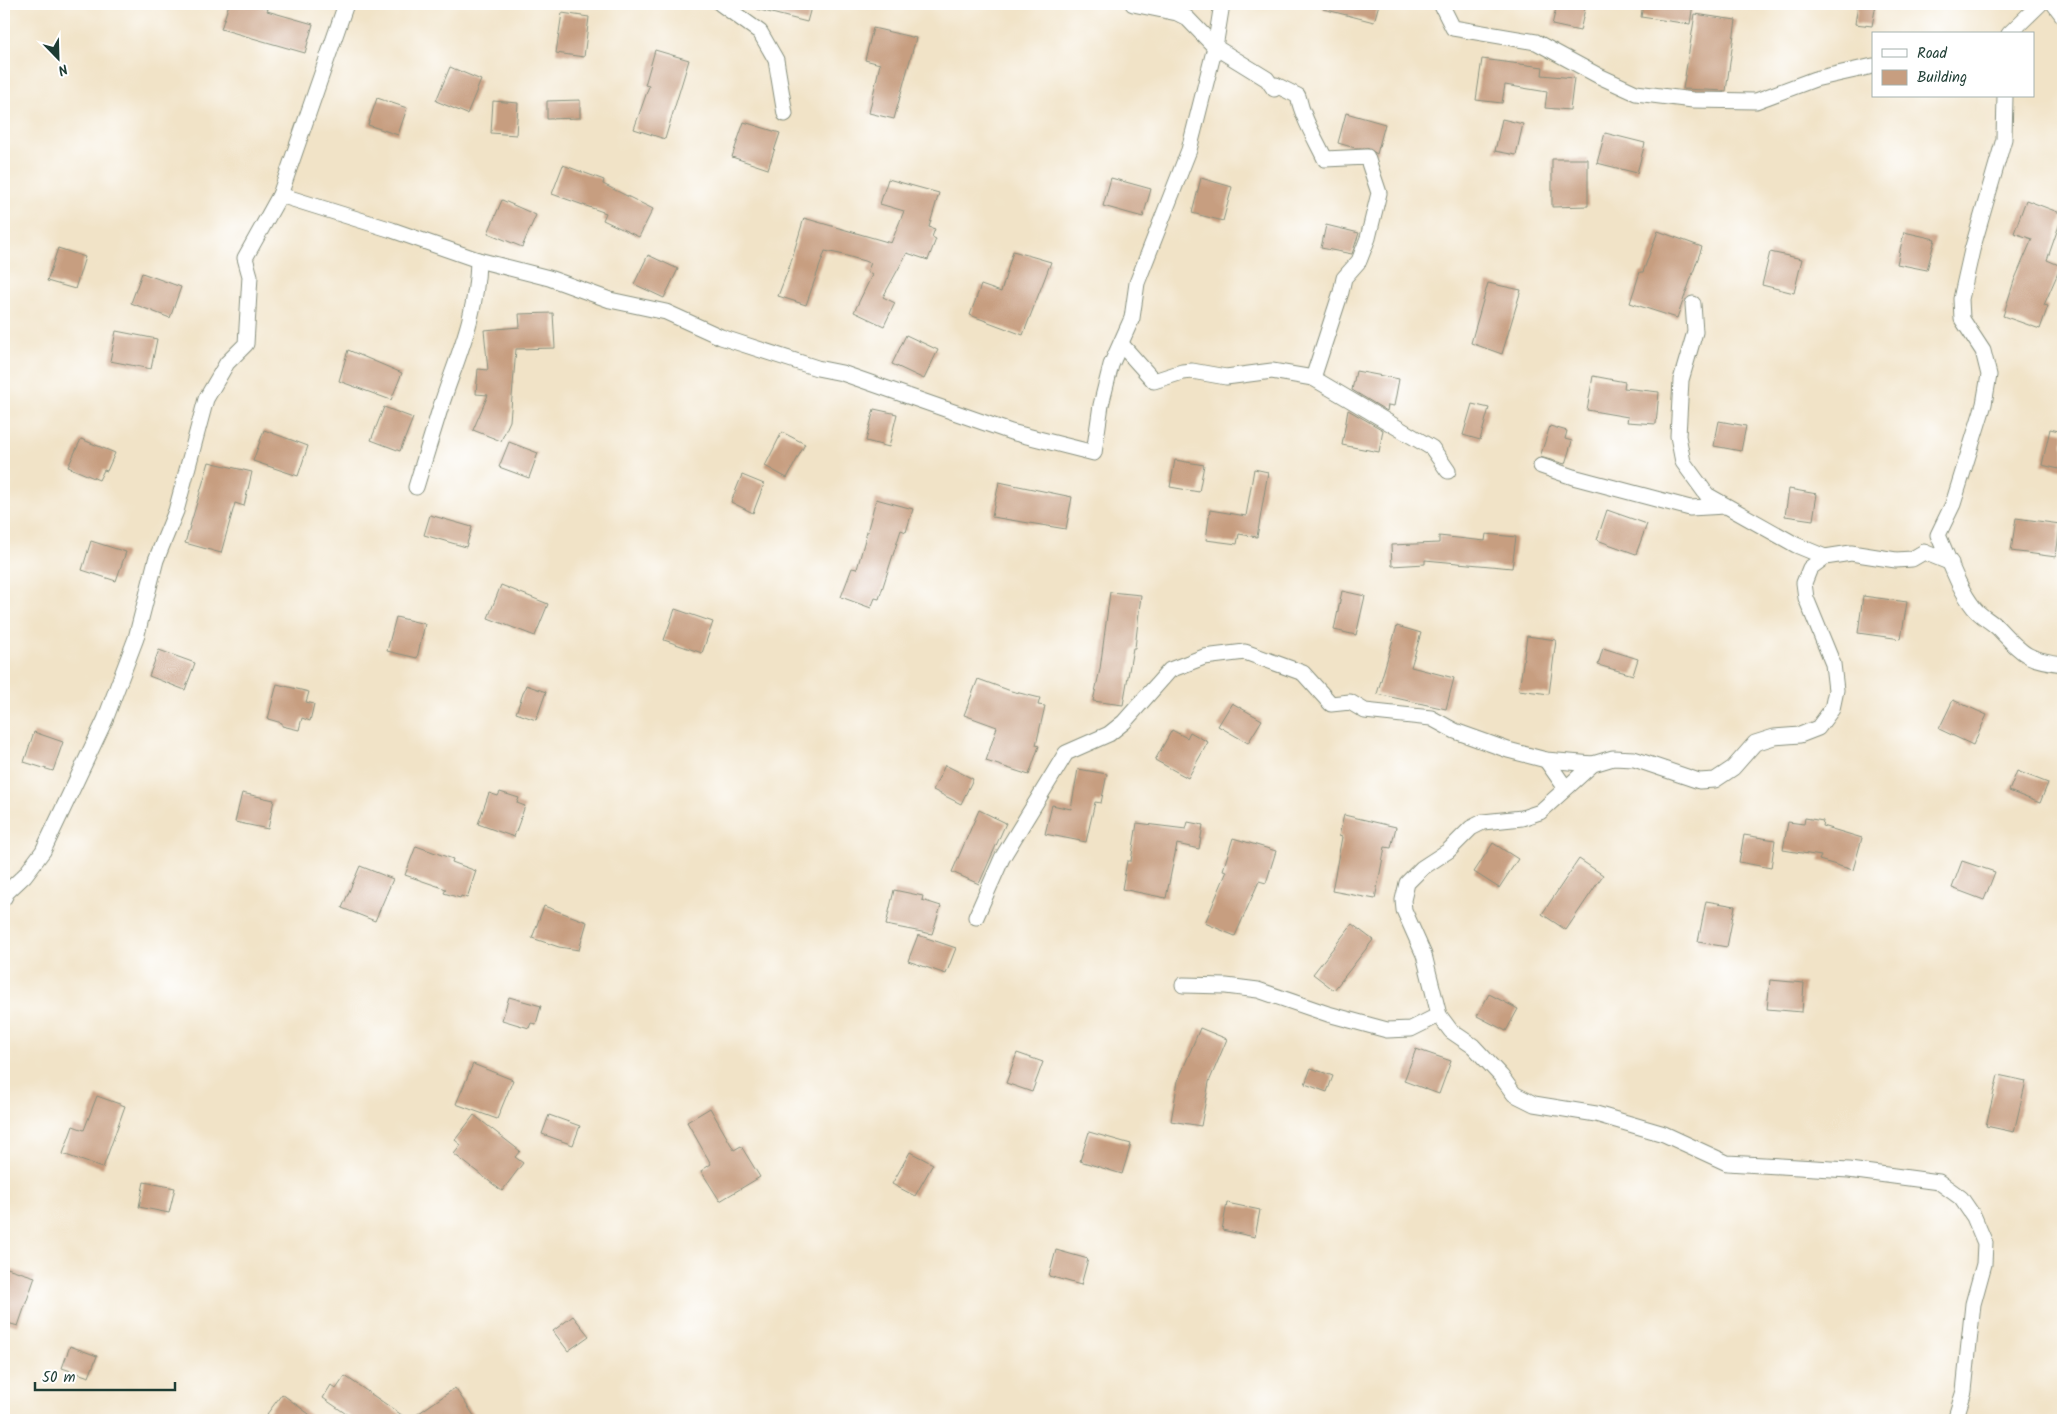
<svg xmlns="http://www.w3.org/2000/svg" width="2067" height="1424" font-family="Kalam,sans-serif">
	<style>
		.building { fill: #c79e80 }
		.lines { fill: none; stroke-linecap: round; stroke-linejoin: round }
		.street-casing { stroke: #88907e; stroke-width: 17 }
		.street { stroke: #fff; stroke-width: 15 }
	</style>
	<rect width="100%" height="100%" fill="#fff"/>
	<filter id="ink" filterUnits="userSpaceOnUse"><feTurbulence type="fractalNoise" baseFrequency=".02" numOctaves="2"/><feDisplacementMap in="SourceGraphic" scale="10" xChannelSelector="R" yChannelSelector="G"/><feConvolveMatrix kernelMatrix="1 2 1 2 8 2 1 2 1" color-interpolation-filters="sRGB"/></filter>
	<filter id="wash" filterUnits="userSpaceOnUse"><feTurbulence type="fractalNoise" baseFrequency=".0096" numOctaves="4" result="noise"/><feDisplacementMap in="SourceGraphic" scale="20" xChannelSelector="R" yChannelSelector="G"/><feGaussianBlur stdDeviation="1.12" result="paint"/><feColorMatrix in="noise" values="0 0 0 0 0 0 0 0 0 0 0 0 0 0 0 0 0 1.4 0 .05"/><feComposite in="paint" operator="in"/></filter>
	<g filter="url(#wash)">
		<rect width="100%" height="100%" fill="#f1e3c7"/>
		<g id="blocks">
			<g class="building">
				<polygon points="229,4 252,4 268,9 267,11 313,24 305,53 221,29"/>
				<polygon points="757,4 812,4 807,22 756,9"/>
				<polygon points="1323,4 1379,4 1374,22 1323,9"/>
				<polygon points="1557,4 1586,4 1580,31 1552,25"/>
				<polygon points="1643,4 1693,4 1690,24 1641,17"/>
				<polygon points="1858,4 1876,4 1872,26 1855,24"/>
				<polygon points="562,13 589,17 584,57 556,53"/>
				<polygon points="1695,14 1736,20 1726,91 1683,89"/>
				<polygon points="873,28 916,38 894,119 869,113 880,64 865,60"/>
				<polygon points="655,50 689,60 665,139 634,129 649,86 645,85"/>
				<polygon points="1482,59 1543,67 1542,75 1574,78 1570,110 1545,108 1547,92 1505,85 1502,103 1476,100"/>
				<polygon points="450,67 481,80 467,114 436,101"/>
				<polygon points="377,98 407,108 398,135 368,125"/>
				<polygon points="580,100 580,118 547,119 547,101"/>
				<polygon points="493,101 518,103 516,135 491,133"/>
				<polygon points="1346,113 1385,124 1377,154 1367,148 1355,148 1338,143"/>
				<polygon points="1502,119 1523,124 1516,155 1495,151"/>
				<polygon points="744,122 780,133 768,169 732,157"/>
				<polygon points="1605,133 1645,143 1637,173 1597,163"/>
				<polygon points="1552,159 1588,159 1588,206 1552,207"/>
				<polygon points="563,165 604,180 603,184 653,209 639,237 603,220 606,213 552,194"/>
				<polygon points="1111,178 1151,189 1143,217 1103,206"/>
				<polygon points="1201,178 1232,187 1223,221 1192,213"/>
				<polygon points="888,179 939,193 929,227 935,229 932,237 936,239 928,260 907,253 883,297 895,303 884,326 854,312 872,275 867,272 871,263 840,254 825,251 806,305 778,296 790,265 804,218 891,243 904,211 880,204"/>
				<polygon points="502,200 536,215 522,247 488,233"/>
				<polygon points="2026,200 2063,214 2047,260 2061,266 2044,305 2048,306 2040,329 2003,316 2014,281 2032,239 2014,233"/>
				<polygon points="1326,225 1359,233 1352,254 1321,248"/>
				<polygon points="1658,231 1702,247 1677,318 1630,303 1640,272 1643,272"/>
				<polygon points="1904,232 1935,239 1927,270 1897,264"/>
				<polygon points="58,248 85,257 75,289 47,281"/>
				<polygon points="1013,251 1051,262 1023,335 970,315 981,285 1001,292"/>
				<polygon points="1770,252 1802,259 1794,293 1762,285"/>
				<polygon points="648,255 678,269 664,298 634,284"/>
				<polygon points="142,273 181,287 170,318 131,303"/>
				<polygon points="1488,283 1521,290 1502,354 1471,343"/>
				<polygon points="553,313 555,348 516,349 510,421 501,441 473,430 488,395 476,394 478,369 488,370 484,330 520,327 519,314"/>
				<polygon points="116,331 157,339 151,369 110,361"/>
				<polygon points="906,335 938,350 924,379 892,364"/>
				<polygon points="348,350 402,373 391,400 339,381"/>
				<polygon points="1356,371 1399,379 1394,406 1388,405 1387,411 1352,390"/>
				<polygon points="1593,376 1625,382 1624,388 1659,392 1656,424 1627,422 1628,417 1587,410"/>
				<polygon points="1472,404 1489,408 1480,440 1463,435"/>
				<polygon points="384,407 413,418 400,451 371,440"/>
				<polygon points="874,409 897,414 889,447 866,441"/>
				<polygon points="1348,410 1383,430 1379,452 1342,445"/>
				<polygon points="1719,421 1746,426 1741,451 1714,446"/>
				<polygon points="1550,426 1567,431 1565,439 1572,441 1565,464 1540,457"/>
				<polygon points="2050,429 2063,432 2063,470 2042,465"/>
				<polygon points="264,430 308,446 298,476 253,461"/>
				<polygon points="782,432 805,444 787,478 765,466"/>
				<polygon points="81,439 115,453 107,471 104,470 99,480 68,467"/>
				<polygon points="509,442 538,453 529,478 499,467"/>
				<polygon points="1175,460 1204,465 1199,492 1170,487"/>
				<polygon points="209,462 252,472 244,506 235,503 221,553 185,543"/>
				<polygon points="1254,469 1268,472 1257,537 1239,534 1237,544 1206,540 1210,510 1246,516"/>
				<polygon points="742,475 764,484 753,513 731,502"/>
				<polygon points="999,482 1072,497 1066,529 992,517"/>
				<polygon points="1789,489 1817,494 1813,520 1785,516"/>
				<polygon points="876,499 913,509 906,532 901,530 879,599 875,598 871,608 841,597 852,568 857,569"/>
				<polygon points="1607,510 1647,524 1636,554 1597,540"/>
				<polygon points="430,515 472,527 466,547 424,535"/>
				<polygon points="2016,518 2060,524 2056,557 2011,551"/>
				<polygon points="1486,534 1516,537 1512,568 1425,560 1425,564 1392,566 1391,545 1439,543 1439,536 1485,541"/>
				<polygon points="91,541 126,552 116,581 82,570"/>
				<polygon points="501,585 548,604 535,636 488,618"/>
				<polygon points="1342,591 1365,596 1356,635 1334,630"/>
				<polygon points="1110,592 1141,595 1135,648 1133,648 1123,705 1093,701 1100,669"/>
				<polygon points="1863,596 1907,602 1901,639 1858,633"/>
				<polygon points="675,609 713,622 702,653 664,640"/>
				<polygon points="396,617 425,624 417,658 387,651"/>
				<polygon points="1397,626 1421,633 1411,667 1454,678 1446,709 1377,694"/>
				<polygon points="1527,636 1556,640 1549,694 1519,690"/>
				<polygon points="1603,648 1638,659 1633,675 1598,665"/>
				<polygon points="159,650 195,663 185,690 149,676"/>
				<polygon points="978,679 1011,691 1040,698 1038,705 1045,706 1036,745 1039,746 1029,775 986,761 997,727 964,715"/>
				<polygon points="277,684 309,692 306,702 314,704 310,721 302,718 299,730 282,726 282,723 268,719"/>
				<polygon points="526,685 546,692 536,720 516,713"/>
				<polygon points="1953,700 1987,715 1973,745 1939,729"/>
				<polygon points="1232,703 1262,720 1248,743 1218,726"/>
				<polygon points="1172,730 1187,738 1190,732 1208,742 1188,778 1155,760"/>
				<polygon points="34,732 63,742 53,771 24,762"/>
				<polygon points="945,765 973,779 961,804 933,790"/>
				<polygon points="1078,769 1107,774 1101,803 1095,802 1086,842 1045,834 1052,805 1071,809"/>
				<polygon points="2017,771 2048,783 2040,803 2009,791"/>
				<polygon points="500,792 519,798 517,803 525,806 514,837 478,824 489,793 498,796"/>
				<polygon points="242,793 274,800 268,829 235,822"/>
				<polygon points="979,810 1006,823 979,884 952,872"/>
				<polygon points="1344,815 1396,827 1391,848 1385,847 1375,899 1332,891 1342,837 1339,836"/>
				<polygon points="1805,818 1823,821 1822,826 1862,838 1853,870 1819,860 1821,856 1783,850 1788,822 1804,824"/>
				<polygon points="1188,822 1203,825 1199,849 1177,844 1166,898 1122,889 1127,861 1131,861 1137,823 1186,829"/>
				<polygon points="1744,835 1775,840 1771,868 1739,862"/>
				<polygon points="1233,838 1276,851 1266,883 1259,881 1235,936 1205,923 1227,871 1223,870"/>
				<polygon points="1493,843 1518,859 1499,888 1474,872"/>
				<polygon points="416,846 453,859 452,862 476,871 467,898 461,896 460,898 444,893 446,889 405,875"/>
				<polygon points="1579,859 1603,875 1566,930 1542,914"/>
				<polygon points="1962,861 1995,872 1984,900 1952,888"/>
				<polygon points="360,866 393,879 375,921 342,908"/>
				<polygon points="894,890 923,896 922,900 941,906 932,934 886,925"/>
				<polygon points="1706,901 1735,906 1727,947 1698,942"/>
				<polygon points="544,906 587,922 579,950 559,947 532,938"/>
				<polygon points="1352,924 1373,940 1334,990 1313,974"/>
				<polygon points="918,935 956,948 946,974 908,961"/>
				<polygon points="1770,980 1804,983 1802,1012 1767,1009"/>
				<polygon points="1489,994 1518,1009 1506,1031 1477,1016"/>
				<polygon points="509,997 541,1006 536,1024 531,1023 529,1028 502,1020"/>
				<polygon points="1200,1028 1227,1039 1209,1082 1201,1126 1171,1121 1178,1081"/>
				<polygon points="1416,1049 1451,1061 1439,1094 1404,1081"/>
				<polygon points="1017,1053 1043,1062 1032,1092 1006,1083"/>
				<polygon points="473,1064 513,1080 497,1119 456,1104"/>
				<polygon points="1311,1068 1333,1076 1327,1092 1305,1084"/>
				<polygon points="1998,1075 2026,1081 2014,1132 1986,1126"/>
				<polygon points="97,1096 125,1106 103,1168 63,1154 73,1126 84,1130"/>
				<polygon points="710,1108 734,1150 741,1146 760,1177 720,1201 701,1171 711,1164 687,1122"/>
				<polygon points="474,1115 520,1151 515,1157 523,1163 502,1191 454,1154 461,1145 455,1140"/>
				<polygon points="549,1115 580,1126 573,1145 542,1134"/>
				<polygon points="1089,1132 1131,1144 1122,1174 1080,1161"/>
				<polygon points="910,1152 933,1164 915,1196 892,1184"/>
				<polygon points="144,1182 175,1188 169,1213 139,1207"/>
				<polygon points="1227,1203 1260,1210 1255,1237 1222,1230"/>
				<polygon points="1056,1250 1088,1259 1081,1285 1049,1276"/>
				<polygon points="4,1267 35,1277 18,1326 4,1322"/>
				<polygon points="573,1316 589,1336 568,1351 553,1331"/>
				<polygon points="70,1346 97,1356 89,1377 62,1368"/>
				<polygon points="345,1376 409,1420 455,1388 477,1420 355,1420 323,1398 331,1385 336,1389"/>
				<polygon points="282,1394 317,1420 276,1420 267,1414"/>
			</g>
		</g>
	</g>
	<g filter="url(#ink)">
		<use href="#blocks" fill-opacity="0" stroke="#88907e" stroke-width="1"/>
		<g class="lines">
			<defs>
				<g id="street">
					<polyline points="721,4 760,32 776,60 785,114"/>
					<path d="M1133,4L1177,13L1187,18L1215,47L1267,79L1274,89L1276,85L1298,96C1303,119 1315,138 1325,159L1367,157L1379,193L1368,238L1359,261L1344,278L1341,292L1313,378"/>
					<polyline points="1441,4 1453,28 1536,42 1599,76 1636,93 1693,100 1756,101 1815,79 1873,66"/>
					<polyline points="2054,4 2063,16"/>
					<polyline points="2009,34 2040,4"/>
					<path d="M2005,96L2004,139L1972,250L1961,299L1962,319L1983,351L1989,375L1984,404L1953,504L1938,535C1949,559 1958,588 1974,608C1980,616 1991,621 1998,628C2023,654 2026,660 2063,664"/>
					<path d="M280,195L392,230L478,260C477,317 457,357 440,409C432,435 424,461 416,487"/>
					<polyline points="478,260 549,278 610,300 666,312 721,337 817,368 842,373 1011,432 1094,453 1101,405 1111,365 1132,318 1137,283 1189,150 1215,47 1222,4"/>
					<polyline points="1693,304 1695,332 1681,380 1678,436 1683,462 1707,495 1796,545 1825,557"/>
					<polyline points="1121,344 1154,381 1182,372 1192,371 1226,377 1272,371 1313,378 1432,448 1448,471"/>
					<polyline points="1541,466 1573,477 1690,508 1725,506"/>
					<polyline points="1951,563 1924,552 1912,559 1896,560 1851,553 1825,557 1810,568 1804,583 1806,598 1833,664 1836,690 1832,709 1818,728 1800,735 1774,737 1755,743 1733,768 1715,780 1699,781 1634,759 1613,758 1593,764 1540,812 1522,818 1483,822 1471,828 1448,851 1422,868 1407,883 1403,900 1404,910 1424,955 1439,1015 1451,1031 1473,1046 1501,1076 1514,1094 1534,1104 1596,1114 1664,1134 1727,1163 1849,1170 1939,1182 1961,1198 1974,1217 1985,1243 1984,1264 1973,1304 1964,1391 1955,1420"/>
					<polyline points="1546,760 1565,787"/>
					<polyline points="4,898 7,892 25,875 43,851 105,720 136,638 156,560 176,511 206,399 227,363 246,344 250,276 245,258 280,195 346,4"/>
					<polyline points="976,917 1002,858 1066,753 1109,734 1124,722 1170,670 1204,657 1245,652 1303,673 1331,704 1350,702 1365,711 1431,718 1455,731 1508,750 1546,760 1593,764"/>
					<polyline points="1183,985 1226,986 1258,990 1328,1014 1387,1030 1411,1029 1439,1015"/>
				</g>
			</defs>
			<use href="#street" class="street-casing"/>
			<use href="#street" class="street"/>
		</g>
	</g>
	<rect width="2067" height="1424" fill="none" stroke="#fff" stroke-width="20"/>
	<rect x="1872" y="32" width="162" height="65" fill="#ffffff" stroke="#a5b1ae"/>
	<rect x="1882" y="49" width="25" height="8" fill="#ffffff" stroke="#a5b1ae"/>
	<text x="1917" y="58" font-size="15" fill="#1f3d34">Road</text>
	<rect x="1882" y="70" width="25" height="15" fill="#c79e80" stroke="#a5b1ae"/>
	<text x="1917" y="82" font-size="15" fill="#1f3d34">Building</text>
	<g transform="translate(58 58) rotate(157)" stroke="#ffffff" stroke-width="4" paint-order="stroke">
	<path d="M0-4L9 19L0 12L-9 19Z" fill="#1f3d34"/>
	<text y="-8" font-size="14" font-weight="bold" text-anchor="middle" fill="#1f3d34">N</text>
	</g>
	<path d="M35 1382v8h140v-8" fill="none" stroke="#1f3d34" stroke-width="2.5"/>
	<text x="42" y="1382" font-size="15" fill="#1f3d34" stroke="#ffffff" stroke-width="4" paint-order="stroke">50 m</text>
</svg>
